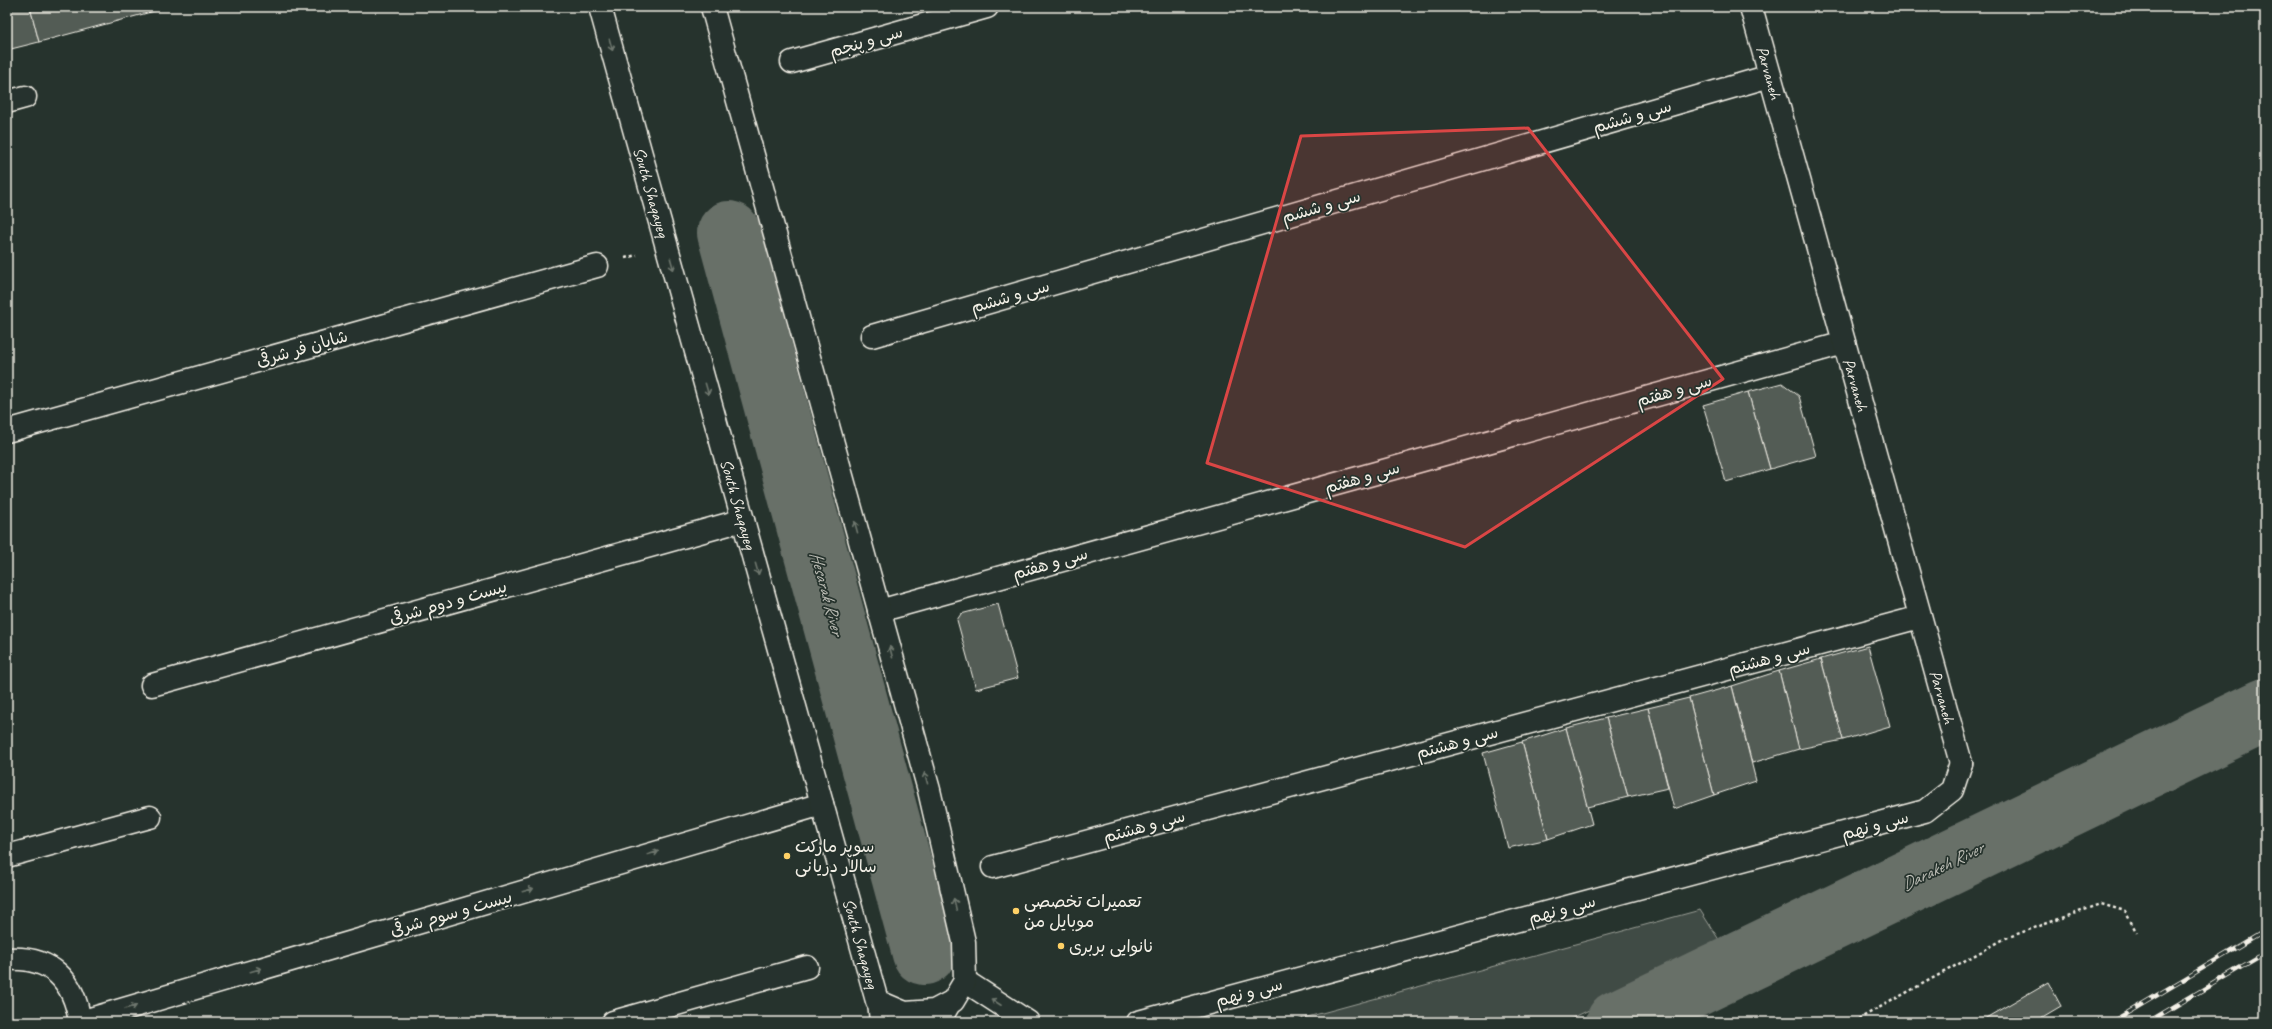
<svg xmlns="http://www.w3.org/2000/svg" width="2272" height="1029" font-family="Caveat,'Playpen Sans Arabic',sans-serif">
	<style>
		.green { fill: #414b45; stroke: #9a9e96 }
		.lines { fill: none; stroke-linecap: round; stroke-linejoin: round }
		.river { stroke: #676f68; stroke-width: 64 }
		.building { fill: #525c55; stroke: #f4f1e8 }
		.lane-casing { stroke: #f4f1e8; stroke-width: 21 }
		.street-casing { stroke: #f4f1e8; stroke-width: 25 }
		.secondary-casing { stroke: #f4f1e8; stroke-width: 25 }
		.path { stroke: #f4f1e8; stroke-width: 2.5; stroke-dasharray: 3 3; stroke-linecap: butt }
		.lane { stroke: #26332d; stroke-width: 18 }
		.street { stroke: #26332d; stroke-width: 22 }
		.secondary { stroke: #26332d; stroke-width: 22 }
		.rail-casing { stroke: #f4f1e8; stroke-width: 4.5 }
		.rail { stroke: #26332d; stroke-width: 3; stroke-dasharray: 9; stroke-linecap: butt }
		.oneway { stroke: #6e766e }
		.marked { fill: #da4645; fill-opacity: 0.2; stroke: #da4645; stroke-width: 3; stroke-linejoin: round }
		.poi-dot { fill: #ffd166; stroke: #26332d; stroke-width: 1.5 }
		.labels { text-anchor: middle; stroke-width: 3.5; stroke-linejoin: round; paint-order: stroke }
		.street-label { font-size: 17px; fill: #f4f1e8; stroke: #26332d }
		.poi-label { font-size: 17px; fill: #f4f1e8; stroke: #26332d; text-anchor: start }
		.water-label { font-size: 18px; font-style: italic; fill: #bcbdb5; stroke: #26332d }
	</style>
	<rect width="100%" height="100%" fill="#26332d"/>
	<filter id="ink" filterUnits="userSpaceOnUse"><feTurbulence type="fractalNoise" baseFrequency=".025" numOctaves="2"/><feDisplacementMap in="SourceGraphic" scale="8" xChannelSelector="R" yChannelSelector="G"/><feConvolveMatrix kernelMatrix="1 2 1 2 8 2 1 2 1" color-interpolation-filters="sRGB"/></filter>
	<g filter="url(#ink)">
		<polygon class="green" points="1700,910 1723,946 1564,1022 1289,1022"/>
		<g class="lines">
			<g class="river">
				<polyline points="729,233 924,953"/>
				<polyline points="1618,1022 2265,710"/>
			</g>
		</g>
		<g class="building">
			<polygon points="7,7 30,7 39,42 7,50"/>
			<polygon points="30,7 165,7 166,8 39,42"/>
			<polygon points="1782,383 1799,396 1816,456 1770,469 1748,392"/>
			<polygon points="1748,392 1770,469 1726,482 1703,405"/>
			<polygon points="998,604 1018,678 976,689 957,620 961,614"/>
			<polygon points="1868,646 1890,726 1843,740 1821,659"/>
			<polygon points="1821,659 1843,740 1799,749 1779,671"/>
			<polygon points="1779,671 1799,749 1752,763 1732,686"/>
			<polygon points="1732,686 1756,781 1714,795 1689,698"/>
			<polygon points="1689,698 1714,795 1674,809 1648,708"/>
			<polygon points="1648,708 1668,788 1628,797 1606,718"/>
			<polygon points="1606,718 1628,797 1587,807 1566,728"/>
			<polygon points="1566,728 1592,824 1548,839 1522,742"/>
			<polygon points="1522,742 1548,839 1508,848 1483,753"/>
			<polygon points="2048,982 2061,1006 2034,1022 1979,1022"/>
		</g>
		<g class="lines">
			<defs>
				<g id="lane">
					<polyline points="877,1001 879,1022"/>
					<polyline points="941,1022 953,1001"/>
				</g>
				<g id="street">
					<polyline points="792,62 987,7"/>
					<polyline points="7,102 25,97"/>
					<polyline points="872,336 1770,76"/>
					<polyline points="7,431 597,266"/>
					<polyline points="879,611 1844,343"/>
					<polyline points="152,685 743,520"/>
					<polyline points="7,856 150,817"/>
					<polyline points="993,867 1920,617"/>
					<path d="M7,959C51,956 74,980 80,1022"/>
					<polyline points="965,981 1028,1022"/>
					<polyline points="80,1022 822,804"/>
					<polyline points="613,1022 807,967"/>
					<polyline points="1138,1022 1925,811 1952,790 1961,763"/>
				</g>
				<g id="secondary">
					<path id="s1" d="M600,7L877,1001L905,1013L934,1011L953,1001L965,981L964,942L929,790L712,7"/>
					<path id="s2" d="M1751,7L1961,763"/>
				</g>
			</defs>
			<use href="#lane" class="lane-casing"/>
			<use href="#street" class="street-casing"/>
			<use href="#secondary" class="secondary-casing"/>
			<g class="path">
				<polyline points="625,258 637,255"/>
				<polyline points="1853,1022 2006,938 2101,904 2125,911 2137,933"/>
			</g>
			<use href="#lane" class="lane"/>
			<use href="#street" class="street"/>
			<use href="#secondary" class="secondary"/>
			<defs>
				<g id="rail">
					<polyline points="2112,1022 2265,931"/>
					<polyline points="2148,1022 2265,953"/>
				</g>
			</defs>
			<use href="#rail" class="rail-casing"/>
			<use href="#rail" class="rail"/>
		</g>
		<defs><path id="oneway-shaft" d="M-6 0H5M1.5-3L5.5 0L1.5 3" fill="none" stroke-width="1.6" stroke-linecap="round" stroke-linejoin="round"/></defs>
		<g class="oneway">
			<use href="#oneway-shaft" transform="translate(611 45) rotate(74)"/>
			<use href="#oneway-shaft" transform="translate(672 264) rotate(74)"/>
			<use href="#oneway-shaft" transform="translate(707 389) rotate(74)"/>
			<use href="#oneway-shaft" transform="translate(856 527) rotate(-105)"/>
			<use href="#oneway-shaft" transform="translate(757 569) rotate(74)"/>
			<use href="#oneway-shaft" transform="translate(891 652) rotate(-105)"/>
			<use href="#oneway-shaft" transform="translate(926 778) rotate(-105)"/>
			<use href="#oneway-shaft" transform="translate(653 853) rotate(-16)"/>
			<use href="#oneway-shaft" transform="translate(528 890) rotate(-16)"/>
			<use href="#oneway-shaft" transform="translate(955 904) rotate(-103)"/>
			<use href="#oneway-shaft" transform="translate(256 970) rotate(-16)"/>
			<use href="#oneway-shaft" transform="translate(996 1002) rotate(-147)"/>
			<use href="#oneway-shaft" transform="translate(131 1007) rotate(-16)"/>
		</g>
	</g>
	<path class="marked" d="M1528,128L1723,379L1465,547L1207,463L1301,136Z"/>
	<g class="poi-dot">
		<circle cx="787" cy="856" r="4"/>
		<circle cx="1016" cy="911" r="4"/>
		<circle cx="1061" cy="946" r="4"/>
	</g>
	<g class="labels">
		<g class="street-label">
			<text transform="translate(866 41) rotate(-16)" y="6">سی و پنجم</text>
			<text dy="6" stroke="none"><textPath href="#s2" startOffset="68">Parvaneh</textPath></text>
			<text transform="translate(1632 116) rotate(-16)" y="6">سی و ششم</text>
			<text dy="6" stroke="none"><textPath href="#s1" startOffset="192">South Shaqayeq</textPath></text>
			<text transform="translate(1321 206) rotate(-16)" y="6">سی و ششم</text>
			<text transform="translate(1010 296) rotate(-16)" y="6">سی و ششم</text>
			<text transform="translate(302 348) rotate(-16)" y="6">شایان فر شرقی</text>
			<text dy="6" stroke="none"><textPath href="#s2" startOffset="392">Parvaneh</textPath></text>
			<text transform="translate(1674 390) rotate(-16)" y="6">سی و هفتم</text>
			<text transform="translate(1362 477) rotate(-16)" y="6">سی و هفتم</text>
			<text dy="6" stroke="none"><textPath href="#s1" startOffset="516">South Shaqayeq</textPath></text>
			<text transform="translate(1050 563) rotate(-16)" y="6">سی و هفتم</text>
			<text transform="translate(448 602) rotate(-16)" y="6">بیست و دوم شرقی</text>
			<text transform="translate(1769 658) rotate(-15)" y="6">سی و هشتم</text>
			<text dy="6" stroke="none"><textPath href="#s2" startOffset="716">Parvaneh</textPath></text>
			<text transform="translate(1457 742) rotate(-15)" y="6">سی و هشتم</text>
			<text transform="translate(1875 825) rotate(-15)" y="6">سی و نهم</text>
			<text transform="translate(1144 826) rotate(-15)" y="6">سی و هشتم</text>
			<text transform="translate(1562 909) rotate(-15)" y="6">سی و نهم</text>
			<text transform="translate(451 913) rotate(-16)" y="6">بیست و سوم شرقی</text>
			<text dy="6" stroke="none"><textPath href="#s1" startOffset="972">South Shaqayeq</textPath></text>
			<text transform="translate(1249 992) rotate(-15)" y="6">سی و نهم</text>
		</g>
		<g class="poi-label">
			<text x="795" y="852">سوپر مارکت<tspan x="795" dy="20">سالار دریانی</tspan></text>
			<text x="1024" y="907">تعمیرات تخصصی<tspan x="1024" dy="20">موبایل من</tspan></text>
			<text x="1069" y="952">نانوایی بربری</text>
		</g>
		<g class="water-label">
			<text transform="translate(827 593) rotate(75)" y="6">Hesarak River</text>
			<text transform="translate(1942 866) rotate(-26)" y="6">Darakeh River</text>
		</g>
	</g>
	<rect width="2272" height="1029" fill="none" stroke="#26332d" stroke-width="24"/>
	<rect x="12" y="12" width="2248" height="1005" fill="none" stroke="#f4f1e8" stroke-width="1.5" filter="url(#ink)"/>
</svg>
